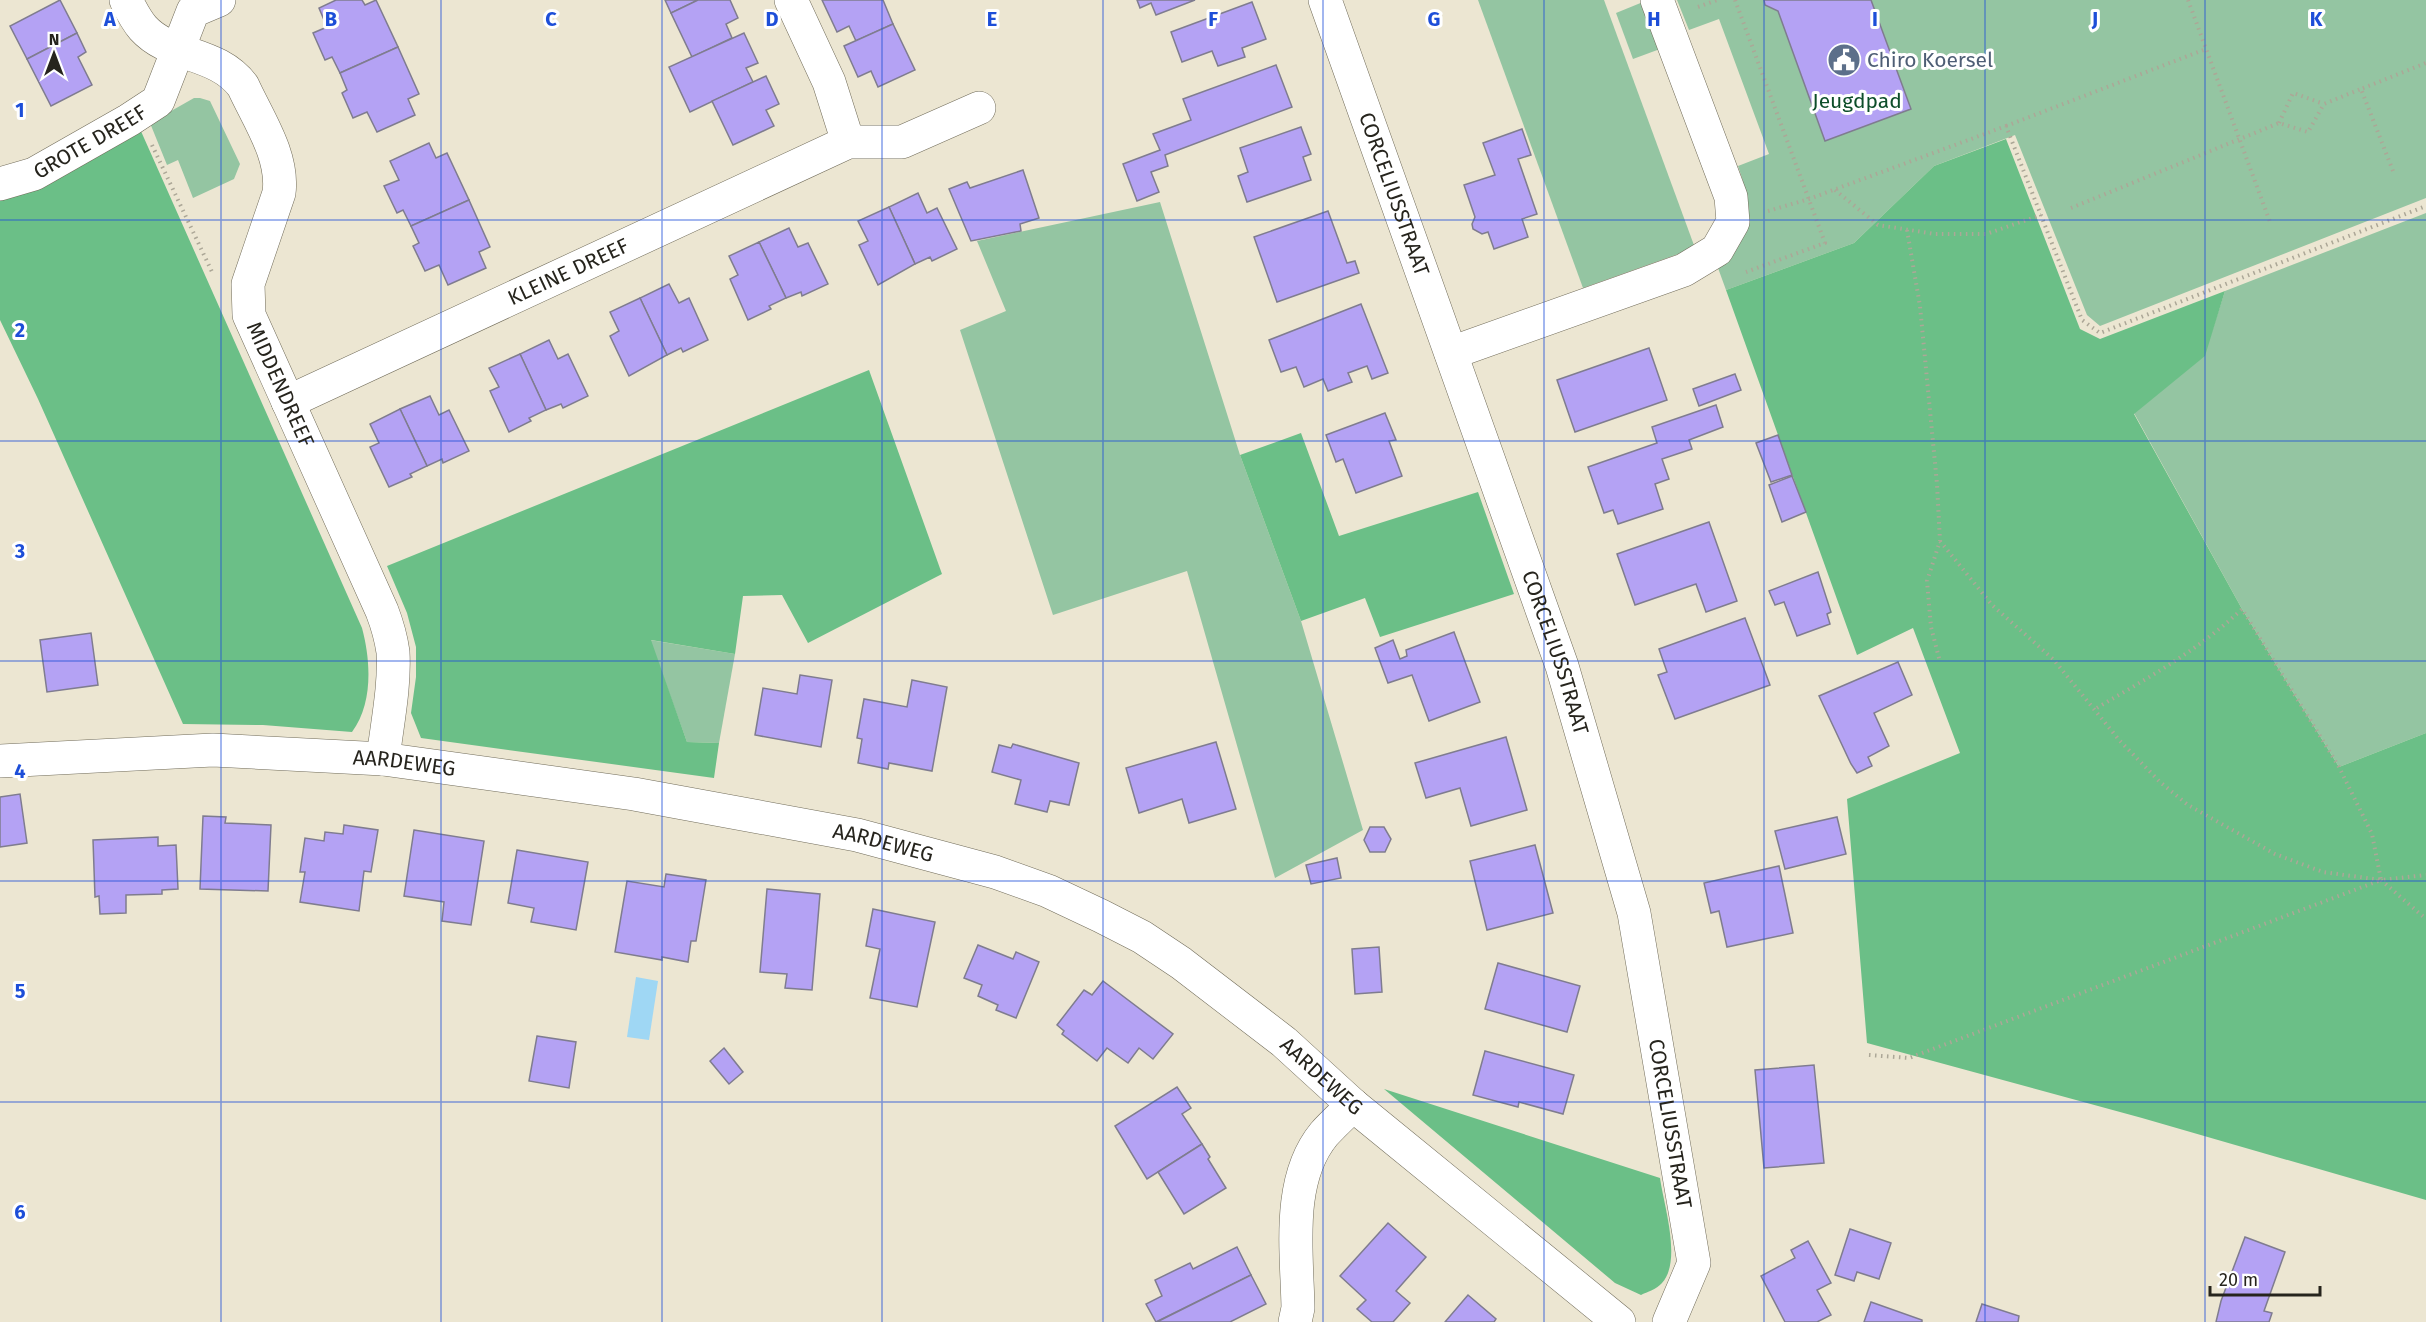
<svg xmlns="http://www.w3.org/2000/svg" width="2426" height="1322" font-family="'Fira Sans',sans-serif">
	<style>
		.green { fill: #94c5a2 }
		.forest { fill: #6bbf87 }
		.water { fill: #9fd7f4 }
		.building { fill: #b4a2f4; stroke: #7f7c8f; stroke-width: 1.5 }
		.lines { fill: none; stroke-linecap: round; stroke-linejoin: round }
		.minor-casing { stroke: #716c5a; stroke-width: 34 }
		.path { stroke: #aca797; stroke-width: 4; stroke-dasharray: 1.5 4.5; stroke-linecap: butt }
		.minor { stroke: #fff; stroke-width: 33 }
		.grid { fill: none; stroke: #1d4ed8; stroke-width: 1.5; stroke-opacity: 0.55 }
		.labels { text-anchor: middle; stroke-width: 6; stroke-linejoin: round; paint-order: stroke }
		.service-label { font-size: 21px; fill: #4e5e75; stroke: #fff; text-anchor: start }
		.park-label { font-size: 21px; fill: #0d4e2a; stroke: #fff }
		.street-label { font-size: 21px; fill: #26241d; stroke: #fff }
		.grid-label { font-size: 20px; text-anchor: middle; font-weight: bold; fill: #1d4ed8; stroke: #fff; stroke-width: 6; stroke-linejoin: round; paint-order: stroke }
	</style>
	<rect width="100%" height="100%" fill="#ece6d2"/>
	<g class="green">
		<polygon points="1478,0 1604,0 1695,248 1583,288"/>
		<polygon points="1677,0 2426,0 2426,198 2100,326 2087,315 2015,135 1934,166 1854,243 1726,290 1718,268 1745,205 1743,181 1738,166 1769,154 1719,19 1689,30"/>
		<polygon points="1643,2 1660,49 1633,59 1616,13"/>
		<polygon points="194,98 200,98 210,101 240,164 234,179 193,198 178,160 167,165 150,123"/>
		<polygon points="1160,202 1240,455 1301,621 1363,830 1275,878 1187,571 1053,615 960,330 1006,311 977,241"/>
		<polygon points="2426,213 2426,733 2339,767 2242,609 2134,413 2204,356 2225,291"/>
		<polygon points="650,640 735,654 719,743 687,742"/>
	</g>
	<g class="forest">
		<path d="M140,129L362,628C371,661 373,704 352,732L263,725L183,724L38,399L0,320V198Z"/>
		<polygon points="2006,139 2080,329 2100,339 2225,291 2205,356 2134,414 2242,609 2339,767 2426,733 2426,1200 2142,1118 1867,1043 1847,799 1960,753 1913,628 1857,655 1726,290 1854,243 1934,166"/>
		<polygon points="869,370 942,574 808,643 782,595 743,596 735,654 651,640 687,742 719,743 714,778 421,738 411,713 416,677 416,647 407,613 387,566"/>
		<polygon points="1301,433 1339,536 1478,492 1514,594 1380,637 1365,598 1301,621 1240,455"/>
		<path d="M1384,1089L1660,1178C1664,1206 1682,1261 1662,1283C1657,1289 1647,1292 1641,1295L1615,1283Z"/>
	</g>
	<polygon class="water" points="636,977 658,981 649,1040 627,1037"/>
	<g class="building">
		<polygon points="60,0 77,33 27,59 10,26"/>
		<polygon points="336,0 362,0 365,5 376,0 398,47 340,73 332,57 325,60 313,33 327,27 319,8"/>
		<polygon points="665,0 698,0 671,13"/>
		<polygon points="698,0 730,0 738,18 726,24 732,38 692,57 671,13"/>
		<polygon points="822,0 883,0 893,24 856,41 849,26 837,32"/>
		<polygon points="1137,0 1195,0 1156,15 1151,3 1140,8"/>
		<polygon points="1764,0 1871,0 1911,109 1825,141 1778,11 1765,5"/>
		<polygon points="1252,2 1266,39 1242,48 1245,57 1218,66 1212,51 1182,62 1171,32"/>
		<polygon points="893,24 915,70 878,87 871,71 858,77 844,46"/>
		<polygon points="77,33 86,52 78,57 92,85 51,106 27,59"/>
		<polygon points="744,33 758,63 746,68 753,82 690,112 669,67"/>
		<polygon points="398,47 419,94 408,99 415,115 377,132 367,112 353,118 342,93 347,90 340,73"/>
		<polygon points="1276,65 1292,107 1165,155 1168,166 1151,172 1159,192 1137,201 1123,164 1160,150 1153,134 1191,120 1183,99"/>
		<polygon points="766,76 779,104 766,110 774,126 733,145 712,101"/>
		<polygon points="1301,127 1311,154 1303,157 1311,180 1247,202 1238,176 1248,172 1240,148"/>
		<polygon points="1522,129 1531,155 1518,159 1537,214 1522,219 1528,237 1494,249 1488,232 1482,234 1473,229 1472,224 1475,217 1464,185 1495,175 1483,143"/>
		<polygon points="429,143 436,158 447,153 469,200 411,226 403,210 397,213 384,186 399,180 390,161"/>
		<polygon points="1023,170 1039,218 1020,224 1021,231 971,241 949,189 967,182 970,188"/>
		<polygon points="918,193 927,213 937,208 957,249 932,261 930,257 915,264 889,207"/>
		<polygon points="469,200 490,247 479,252 486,268 448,285 439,265 425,271 413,246 419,243 411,226"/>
		<polygon points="889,207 915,264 878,285 859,245 868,241 858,221"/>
		<polygon points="1328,211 1347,263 1355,261 1359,273 1277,302 1254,237"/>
		<polygon points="789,228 798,247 808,243 828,284 802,296 801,292 786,298 759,242"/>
		<polygon points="759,242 786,298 769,306 771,309 748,320 730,279 738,275 729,256"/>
		<polygon points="669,284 679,303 689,298 708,340 683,352 681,348 667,355 640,298"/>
		<polygon points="640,298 667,355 629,376 610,336 619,331 610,312"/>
		<polygon points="1361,304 1388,373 1372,379 1367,366 1348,373 1352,382 1328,391 1323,379 1304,387 1296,367 1281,372 1269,340"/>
		<polygon points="549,340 558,359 568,354 588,396 563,408 561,404 546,410 520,354"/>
		<polygon points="1649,348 1667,400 1575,432 1557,380"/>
		<polygon points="520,354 546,410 529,418 531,421 509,432 490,391 499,387 489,368"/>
		<polygon points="1735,374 1741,390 1699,406 1693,389"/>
		<polygon points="430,396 439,415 449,410 469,451 443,463 442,459 427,466 400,409"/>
		<polygon points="1716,405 1723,427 1689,440 1692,449 1662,459 1669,479 1655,484 1663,509 1618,524 1613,510 1604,513 1588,467 1657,443 1652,427"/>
		<polygon points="400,409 427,466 410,474 412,477 389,487 370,447 379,443 370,424"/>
		<polygon points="1385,413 1396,440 1389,441 1402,476 1356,493 1343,459 1336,462 1326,435"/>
		<polygon points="1778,435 1792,475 1771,482 1756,443"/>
		<polygon points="1792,476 1806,512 1782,522 1769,485"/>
		<polygon points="1709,522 1737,601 1706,612 1696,584 1635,605 1617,554"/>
		<polygon points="1818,572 1831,612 1827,614 1830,624 1797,636 1784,602 1775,605 1769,591"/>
		<polygon points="1745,618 1770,685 1675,719 1658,675 1667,672 1659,649"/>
		<polygon points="1454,632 1480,702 1429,721 1412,675 1388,683 1375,648 1393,640 1400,659 1407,656 1406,650"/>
		<polygon points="91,633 98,685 47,692 40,640"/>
		<polygon points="1898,662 1912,695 1874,713 1889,746 1868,757 1872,766 1857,773 1851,764 1819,696"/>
		<polygon points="800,675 832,680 821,747 755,735 763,688 797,694"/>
		<polygon points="912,680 947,687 932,771 889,763 888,769 858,763 862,739 857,738 864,699 907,707"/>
		<polygon points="1506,737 1527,810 1471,826 1460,788 1426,798 1415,763"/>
		<polygon points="1216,742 1236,809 1189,823 1182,799 1139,813 1126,768"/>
		<polygon points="1013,744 1079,763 1069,805 1050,801 1047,812 1015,804 1021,780 992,772 999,745 1011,748"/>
		<polygon points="20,794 27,843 0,847 0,797"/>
		<polygon points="203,816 226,817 225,823 271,825 268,891 200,889"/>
		<polygon points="1837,817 1846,854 1785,869 1775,831"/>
		<polygon points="344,825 378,830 371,872 364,871 359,911 300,902 305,872 300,872 305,838 324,841 325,832 343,834"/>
		<polygon points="1370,827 1384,827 1391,839 1385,852 1370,852 1364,840"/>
		<polygon points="414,830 484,841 471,925 442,921 444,902 404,896"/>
		<polygon points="158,837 158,846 176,845 178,889 162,890 162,894 126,895 126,913 100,914 99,896 95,897 93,840"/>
		<polygon points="1535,845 1553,913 1487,930 1470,861"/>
		<polygon points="517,850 588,862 576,930 531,922 534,908 508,903"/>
		<polygon points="1337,858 1341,878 1311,884 1306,865"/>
		<polygon points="1779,866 1793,933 1727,947 1719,911 1711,913 1704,883"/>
		<polygon points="666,874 706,880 696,941 691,941 688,962 662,957 662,960 615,952 627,881 664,887"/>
		<polygon points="767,889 820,894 812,990 785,988 787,974 760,972"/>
		<polygon points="873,909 935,922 917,1007 870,998 880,949 866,946"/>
		<polygon points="978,945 1013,959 1016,952 1039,962 1016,1018 996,1010 998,1005 978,996 982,985 964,978"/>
		<polygon points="1379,947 1382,992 1355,994 1352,949"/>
		<polygon points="1498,963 1580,986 1567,1032 1485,1009"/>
		<polygon points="1103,981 1173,1034 1153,1059 1139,1048 1128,1063 1107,1048 1097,1061 1062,1034 1064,1031 1057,1025 1084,990 1092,995"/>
		<polygon points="537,1036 576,1042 569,1088 529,1081"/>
		<polygon points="724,1048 743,1072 729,1084 710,1061"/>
		<polygon points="1485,1051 1574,1075 1563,1114 1519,1102 1518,1107 1473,1095"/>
		<polygon points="1814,1065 1824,1163 1764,1168 1755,1070"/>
		<polygon points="1177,1087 1191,1108 1182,1114 1202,1144 1147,1179 1115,1126"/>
		<polygon points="1202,1144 1210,1157 1208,1159 1226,1188 1184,1214 1158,1172"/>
		<polygon points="1388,1223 1426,1257 1396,1291 1410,1303 1393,1322 1372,1322 1357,1309 1366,1300 1340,1276"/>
		<polygon points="1850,1229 1891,1243 1879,1279 1857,1272 1854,1281 1835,1275"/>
		<polygon points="2245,1237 2285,1252 2264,1311 2272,1313 2269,1322 2216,1322 2221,1301"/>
		<polygon points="1808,1241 1831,1283 1817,1290 1831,1315 1817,1322 1785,1322 1761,1276 1795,1258 1791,1250"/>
		<polygon points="1237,1247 1251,1275 1156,1322 1146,1304 1162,1296 1155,1280 1190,1263 1193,1269"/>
		<polygon points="1251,1275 1266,1304 1230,1322 1157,1322"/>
		<polygon points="1468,1295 1496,1319 1494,1322 1445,1322"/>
		<polygon points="1871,1302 1922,1320 1922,1322 1864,1322"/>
		<polygon points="1982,1304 2019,1316 2018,1322 1976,1322"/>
	</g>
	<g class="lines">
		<defs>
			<g id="minor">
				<path id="s1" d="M126,0C131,10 136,20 143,28C170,58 217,51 243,86C258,119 284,156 279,193L248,284L249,315L382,611C387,624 391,638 393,652C395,687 387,724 383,759"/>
				<polyline points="791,0 829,82 848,142"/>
				<path id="s2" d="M1325,0L1562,666L1634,913L1694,1263L1669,1322"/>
				<path id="s3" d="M0,184L34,174L129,120L158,101L193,11L219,0"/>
				<polyline points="1451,353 1684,270 1717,250 1733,222 1731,197 1657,0"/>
				<path id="s4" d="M288,402L848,142H902L979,108"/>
				<path id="s5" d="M0,761L213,750L383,759L634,794L857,835L995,872L1048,891L1101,916L1142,937L1181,963L1284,1042L1353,1105L1619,1322"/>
				<path d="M1295,1322L1298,1308C1297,1252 1286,1180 1324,1134C1333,1124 1344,1114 1353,1105"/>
			</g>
		</defs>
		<use href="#minor" class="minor-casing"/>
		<g class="path">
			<polyline points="1735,0 1825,243 1746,272"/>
			<polyline points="2188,0 2270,222"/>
			<polyline points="1698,7 1717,0"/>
			<polyline points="2279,123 2293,93 2324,104"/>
			<polyline points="2006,126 2206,49"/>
			<polyline points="152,145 213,274"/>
			<polyline points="2393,171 2361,89 2426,63"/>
			<polyline points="1835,190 1878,225 1935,234 1986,234 2041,215"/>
			<polyline points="2071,208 2279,123 2308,132 2324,104 2361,89"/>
			<polyline points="1768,211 1809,199 2006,126 2082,320 2100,333 2426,206"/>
			<polyline points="1907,230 1920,306 1937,484 1940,541 1927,581 1931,627 1940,662"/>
			<polyline points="1940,541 1992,605 2053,659 2120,741 2160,782 2188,805 2275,854 2323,872 2381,880 2426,875"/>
			<polyline points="2381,880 2426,919"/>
			<path d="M1869,1055L1909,1058L2381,880L2372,834L2339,767L2242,609C2199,650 2146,679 2095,709"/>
		</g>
		<use href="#minor" class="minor"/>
	</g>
	<path class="grid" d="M221,0V1322M441,0V1322M662,0V1322M882,0V1322M1103,0V1322M1323,0V1322M1544,0V1322M1764,0V1322M1985,0V1322M2205,0V1322M0,220H2426M0,441H2426M0,661H2426M0,881H2426M0,1102H2426"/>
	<defs>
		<symbol id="civic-disc" viewBox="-11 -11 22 22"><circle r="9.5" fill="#5c6f8a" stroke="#fff"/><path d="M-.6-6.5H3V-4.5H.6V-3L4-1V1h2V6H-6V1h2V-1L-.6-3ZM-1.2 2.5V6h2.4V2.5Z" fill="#fff"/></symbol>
	</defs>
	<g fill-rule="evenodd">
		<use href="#civic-disc" x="1825" y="41" width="38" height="38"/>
	</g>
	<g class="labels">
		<g class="service-label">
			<text x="1867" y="67">Chiro Koersel</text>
		</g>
		<g class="park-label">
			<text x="1857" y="108">Jeugdpad</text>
		</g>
		<g class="street-label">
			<text dy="7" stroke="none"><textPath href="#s3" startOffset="100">GROTE DREEF</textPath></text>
			<text dy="7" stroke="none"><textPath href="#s2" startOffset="206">CORCELIUSSTRAAT</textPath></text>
			<text dy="7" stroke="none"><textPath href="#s4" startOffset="309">KLEINE DREEF</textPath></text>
			<text dy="7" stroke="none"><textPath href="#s1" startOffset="468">MIDDENDREEF</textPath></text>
			<text dy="7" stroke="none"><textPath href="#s2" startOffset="692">CORCELIUSSTRAAT</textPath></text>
			<text dy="7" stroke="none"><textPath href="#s5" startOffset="405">AARDEWEG</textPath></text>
			<text dy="7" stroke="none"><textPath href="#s5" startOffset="891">AARDEWEG</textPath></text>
			<text dy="7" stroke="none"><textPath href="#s5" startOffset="1395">AARDEWEG</textPath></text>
			<text dy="7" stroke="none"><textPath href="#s2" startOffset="1178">CORCELIUSSTRAAT</textPath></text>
		</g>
	</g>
	<g class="grid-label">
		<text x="110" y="26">A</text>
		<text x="331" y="26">B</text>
		<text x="551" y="26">C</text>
		<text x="772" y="26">D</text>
		<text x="992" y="26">E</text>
		<text x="1213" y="26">F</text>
		<text x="1434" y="26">G</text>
		<text x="1654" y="26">H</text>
		<text x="1875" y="26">I</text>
		<text x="2095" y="26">J</text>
		<text x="2316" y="26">K</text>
		<text x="20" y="117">1</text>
		<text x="20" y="337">2</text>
		<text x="20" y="558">3</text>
		<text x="20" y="778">4</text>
		<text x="20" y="998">5</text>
		<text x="20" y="1219">6</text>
	</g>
	<g transform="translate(54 54)" stroke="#ffffff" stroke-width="4.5" paint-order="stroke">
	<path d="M0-4.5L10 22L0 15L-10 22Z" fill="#26241d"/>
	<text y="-9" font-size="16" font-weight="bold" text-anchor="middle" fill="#26241d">N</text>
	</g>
	<path d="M2210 1286v9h110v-9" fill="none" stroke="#26241d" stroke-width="3"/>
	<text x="2219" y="1286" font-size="18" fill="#26241d" stroke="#ffffff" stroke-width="4.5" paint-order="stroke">20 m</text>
</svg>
